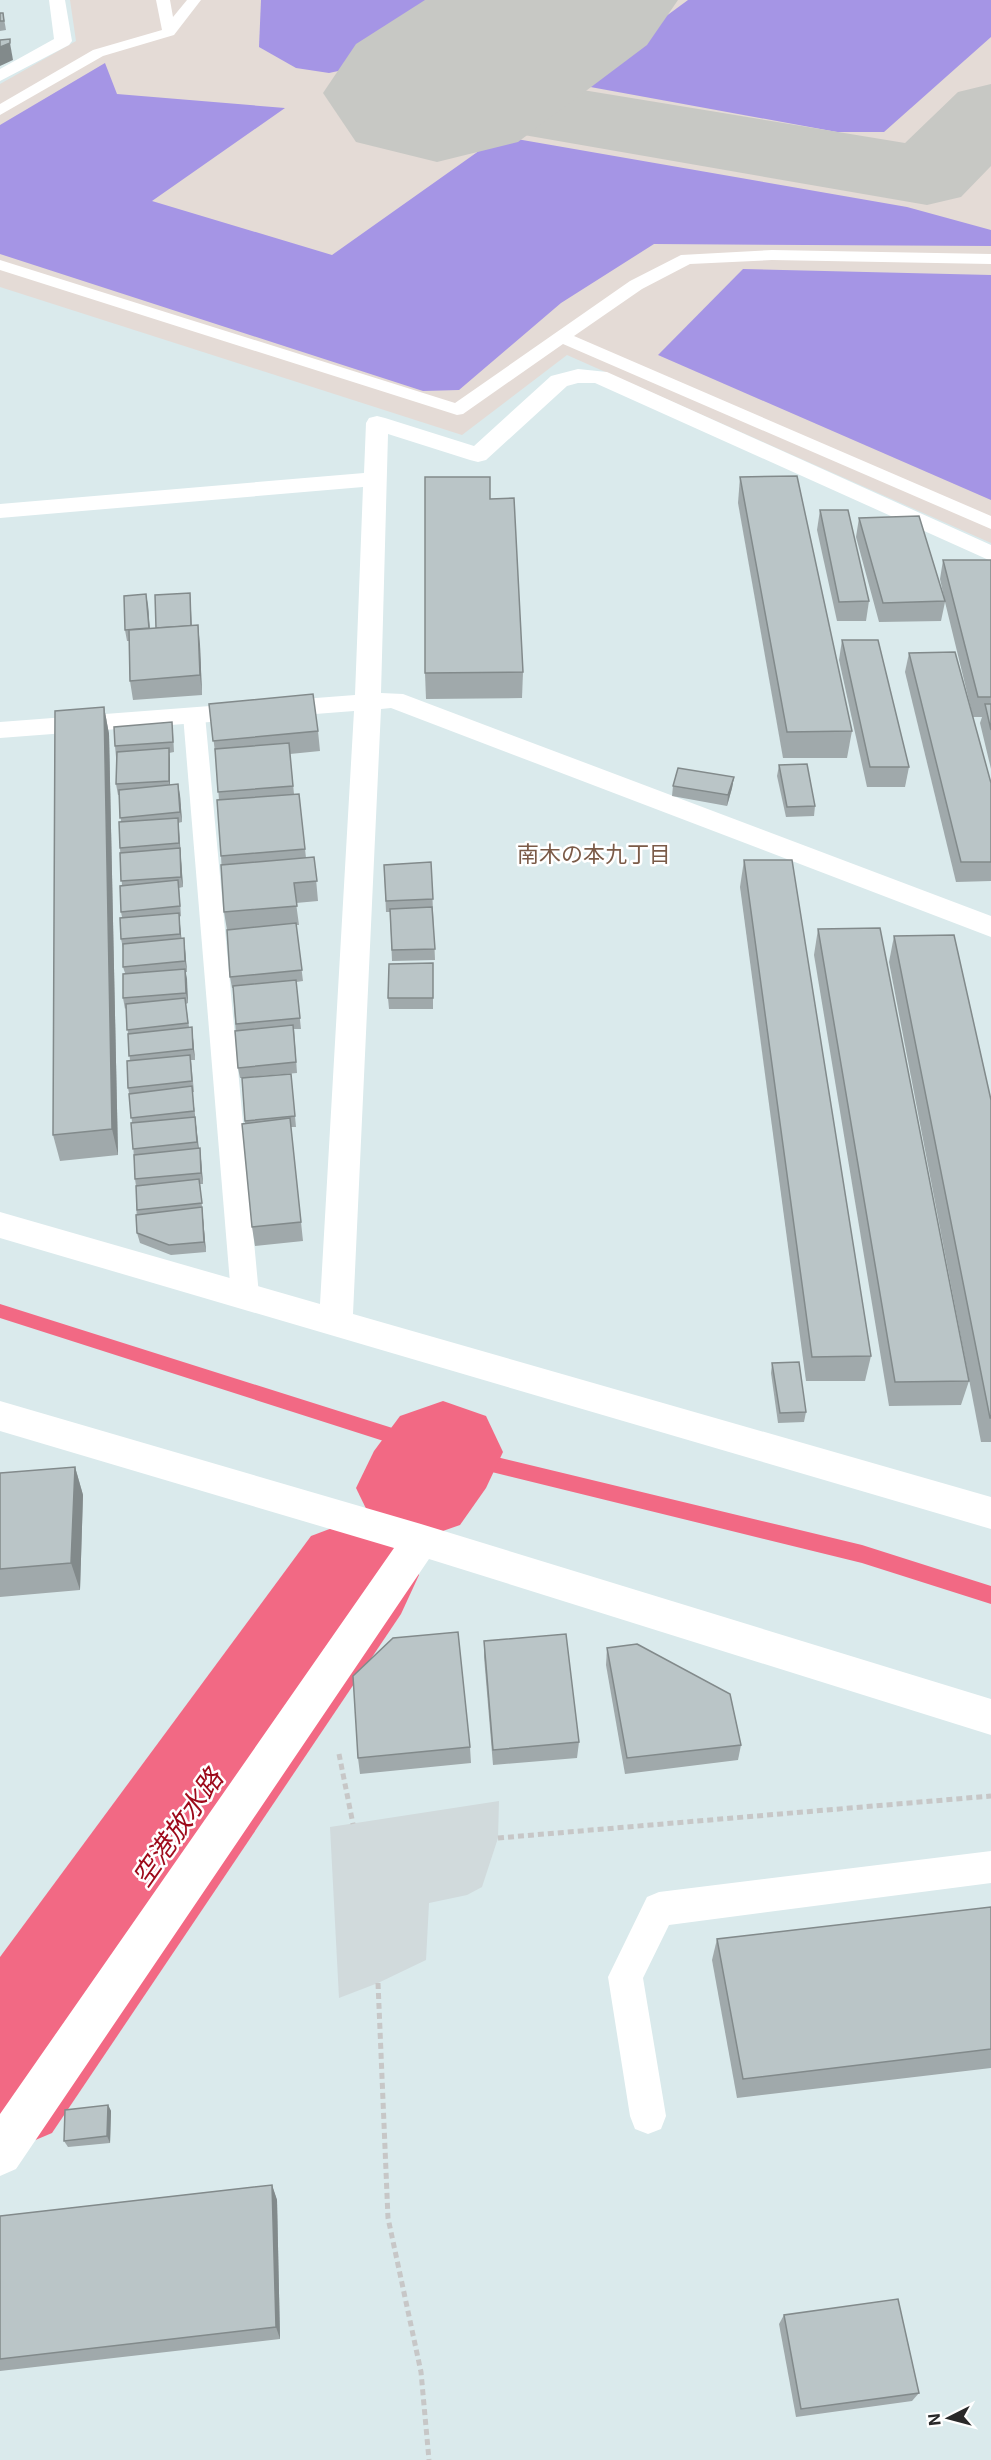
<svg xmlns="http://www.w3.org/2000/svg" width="991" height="2460" font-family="Inter,'Noto Sans JP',sans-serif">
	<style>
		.airport { fill: #e4dbd6 }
		.green { fill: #a595e5 }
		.plaza { fill: #d1dadc }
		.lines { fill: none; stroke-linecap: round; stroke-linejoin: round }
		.stream { fill: #f26984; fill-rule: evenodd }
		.river { fill: #f26984; fill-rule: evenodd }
		.taxiway { fill: #c7c8c4; fill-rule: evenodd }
		.runway { fill: #c7c8c4; fill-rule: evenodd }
		.path { stroke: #c7c7c7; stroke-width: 5; stroke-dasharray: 6 4; stroke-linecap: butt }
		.lane { fill: #fff; fill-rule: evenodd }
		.street { fill: #fff; fill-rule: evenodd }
		.wall { fill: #a0a9ab }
		.shaded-wall { fill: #828a8b }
		.building { fill: #bac5c7; stroke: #828a8b; stroke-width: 1.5 }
		.labels { text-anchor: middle; stroke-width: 5; stroke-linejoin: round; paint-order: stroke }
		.neighbourhood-label { font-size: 22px; fill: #7b5b48; stroke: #fff }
		.near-water-label { font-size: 27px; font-style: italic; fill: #9d091a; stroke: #fff }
	</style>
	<rect width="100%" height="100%" fill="#daeaec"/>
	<polygon class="airport" points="70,0 991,0 991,543 567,355 462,435 0,287 0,84 76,41"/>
	<g class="green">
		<polygon points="261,0 460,0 352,68 329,73 296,68 259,47"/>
		<polygon points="688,0 991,0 991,37 884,132 837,132 574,84"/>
		<polygon points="105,63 117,94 285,108 152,201 332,255 500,136 907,207 991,230 991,246 654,244 561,303 459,390 423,391 0,254 0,125"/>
		<polygon points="743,269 991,275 991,500 658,355"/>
	</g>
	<polygon class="plaza" points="499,1801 498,1838 482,1887 467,1895 429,1903 426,1960 378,1983 339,1998 330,1827"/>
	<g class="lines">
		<polygon class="stream" points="0,1304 443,1444 862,1545 991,1586 991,1604 862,1563 443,1460 0,1318"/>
		<g class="river">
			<polygon points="443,1401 486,1416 503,1452 486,1488 460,1525 417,1540 374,1525 356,1488 374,1451 400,1416"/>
			<polygon points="356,1519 401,1536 419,1575 401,1614 52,2133 0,2155 0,1957 311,1536"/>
		</g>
		<polygon class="taxiway" points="437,66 905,143 958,92 991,84 991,166 961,197 927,205 437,120 405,112 391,93 405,74"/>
		<polygon class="runway" points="425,0 678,0 647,45 518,142 437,162 356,142 323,93 356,44"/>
		<g class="path">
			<polyline points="339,1754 353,1824"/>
			<polyline points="498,1838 991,1796"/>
			<polyline points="378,1983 388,2218 421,2372 429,2460"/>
		</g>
		<g class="lane">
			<polygon points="156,0 170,0 173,17 187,0 201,0 174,35 103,56 0,115 0,104 93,50 162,30"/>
			<polygon points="772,250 991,254 991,264 772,260 690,264 642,289 574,336 991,516 991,529 563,344 463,414 457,415 0,270 0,260 455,403 630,281 681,255"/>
			<polygon points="194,708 202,710 205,715 259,1295 255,1303 245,1306 235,1303 231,1295 183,715 186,710"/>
			<polygon points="991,1851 991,1883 669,1925 643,1978 666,2116 661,2129 648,2134 635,2129 630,2116 608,1977 647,1897 659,1892"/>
		</g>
		<g class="street">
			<polygon points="49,0 65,0 72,41 69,45 0,81 0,69 54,39"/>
			<polygon points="578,369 607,372 991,545 991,561 595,383 578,383 567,386 486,460 478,462 470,460 388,434 381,693 403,694 991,916 991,937 391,708 381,709 353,1314 991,1497 991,1529 0,1238 0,1212 320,1304 354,711 0,738 0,722 355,695 363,487 0,518 0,504 364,473 366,423 369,418 377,416 385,418 474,446 551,376"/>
			<polygon points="0,1401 421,1524 991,1699 991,1735 429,1559 16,2169 0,2176 0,2114 394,1548 0,1431"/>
		</g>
	</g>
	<g class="wall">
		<polygon points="0,13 3,13 6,30 0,31"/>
		<polygon points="740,477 852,731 847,758 783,758 738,503"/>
		<polygon points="490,499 523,672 522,698 426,699 425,673"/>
		<polygon points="820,510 869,601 866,621 837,621 817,530"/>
		<polygon points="859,518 944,597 940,579 943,560 991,560 991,769 980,723 982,717 973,717 945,602 941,621 879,622 856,537"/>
		<polygon points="190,593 192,626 200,645 202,695 133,700 130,681 129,641 127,641 125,630 148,605 150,629 156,628"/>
		<polygon points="842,640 909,767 905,787 867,787 839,660"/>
		<polygon points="909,653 991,783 991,881 956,882 905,672"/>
		<polygon points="209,704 318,731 320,751 290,754 294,794 299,794 306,858 314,857 318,901 296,903 299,925 296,925 303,981 296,982 301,1029 294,1029 297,1073 249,1077 291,1074 296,1127 291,1127 303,1241 255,1246 252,1227 242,1078 240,1078 238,1068 233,988 232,988 230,977 227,930 224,912 221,856 219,800 216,760"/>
		<polygon points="104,707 109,734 118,1155 60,1161 53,1135"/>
		<polygon points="173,733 174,752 169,753 170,785 180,795 182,822 178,823 183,887 179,888 181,916 179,917 181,938 185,949 187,972 186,972 188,1003 186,1004 189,1027 193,1038 195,1060 191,1060 194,1092 192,1092 199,1148 201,1159 203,1184 200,1184 206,1252 171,1255 140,1243 137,1233 136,1186 135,1179 132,1123 130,1098 128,1088 130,1061 126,1008 125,1009 123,998 125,973 123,967 123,948 121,939 122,917 121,912 122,886 120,848 121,822 119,795 118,795 116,784 116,757 115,746"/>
		<polygon points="779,765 815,806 814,816 786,817 777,776"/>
		<polygon points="734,777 732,788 727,806 672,796 673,786"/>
		<polygon points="744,860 871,1356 865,1381 806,1381 740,887"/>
		<polygon points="431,862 435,960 392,961 390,912 386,912 384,865"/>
		<polygon points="818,929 969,1381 961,1405 889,1406 814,955"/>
		<polygon points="894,936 991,1100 991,1442 981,1442 889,962"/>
		<polygon points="433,963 433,1009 389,1009 388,998"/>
		<polygon points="772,1363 806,1412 804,1422 778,1423 771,1373"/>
		<polygon points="75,1467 83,1495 80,1590 0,1597 0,1473"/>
		<polygon points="484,1641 579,1742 577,1758 493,1765 484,1657"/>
		<polygon points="607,1648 741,1745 738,1760 625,1774 606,1665"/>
		<polygon points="470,1747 471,1763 360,1774 358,1758"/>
		<polygon points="991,1907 991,2068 737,2098 712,1960 717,1939"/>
		<polygon points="108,2105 111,2111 110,2143 68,2147 64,2141"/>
		<polygon points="272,2185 277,2200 280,2339 0,2371 0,2216"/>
		<polygon points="784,2315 919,2393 912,2401 796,2417 779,2324"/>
	</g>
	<g class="shaded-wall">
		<polygon points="10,43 13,60 0,66 0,47"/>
		<polygon points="146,594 148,605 150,639 149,628"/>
		<polygon points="198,625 200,645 202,695 200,675"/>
		<polygon points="104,707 109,734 118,1155 112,1129"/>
		<polygon points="169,748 170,759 170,791 169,781"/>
		<polygon points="734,777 732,788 727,806 728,795"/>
		<polygon points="178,784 180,795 182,822 180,812"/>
		<polygon points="178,818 179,829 183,887 181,877"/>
		<polygon points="179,913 180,924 182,944 180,934"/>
		<polygon points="184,938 185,949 187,972 185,961"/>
		<polygon points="185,969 187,979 188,1003 186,993"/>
		<polygon points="192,1027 195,1060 193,1049"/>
		<polygon points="192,1086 193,1097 199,1153 197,1142"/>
		<polygon points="200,1148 201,1159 203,1184 201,1173"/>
		<polygon points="202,1207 203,1218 206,1252 204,1242"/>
		<polygon points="75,1467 83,1495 80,1590 71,1563"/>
		<polygon points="108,2105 111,2111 110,2143 107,2136"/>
		<polygon points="272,2185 277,2200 280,2339 276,2327"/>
	</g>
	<g class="building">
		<polygon points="0,13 3,13 4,21 0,21"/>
		<polygon points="10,39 10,43 0,47 0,40"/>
		<polygon points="797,476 852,731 787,732 740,477"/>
		<polygon points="425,477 490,477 490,499 514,498 523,672 425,673"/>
		<polygon points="820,510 848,510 869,601 839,602"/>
		<polygon points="919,516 945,601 883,603 859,518"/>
		<polygon points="943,560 991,560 991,697 978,697"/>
		<polygon points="190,593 191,626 156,628 155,595"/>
		<polygon points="146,594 149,628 125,630 124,596"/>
		<polygon points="198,625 200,675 130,681 129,630"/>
		<polygon points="842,640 878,640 909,767 870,767"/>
		<polygon points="955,652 991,783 991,862 961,862 909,653"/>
		<polygon points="313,694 318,731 213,741 209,704"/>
		<polygon points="985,704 991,704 991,730"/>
		<polygon points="104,707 112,1129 53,1135 55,711"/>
		<polygon points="172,722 173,742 115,746 114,727"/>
		<polygon points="289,743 293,786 218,792 215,749"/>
		<polygon points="169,748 169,781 116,784 117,752"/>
		<polygon points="807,764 815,806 787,807 779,765"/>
		<polygon points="678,768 734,777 728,795 673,786"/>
		<polygon points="178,784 180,812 120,818 119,790"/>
		<polygon points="299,794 305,849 221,856 217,800"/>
		<polygon points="178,818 179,843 120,848 119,822"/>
		<polygon points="180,848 181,877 121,881 120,853"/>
		<polygon points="314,857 317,881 294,883 297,906 224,912 221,865"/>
		<polygon points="744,860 792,860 871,1356 812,1357"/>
		<polygon points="431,862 433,899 386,901 384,865"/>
		<polygon points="178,880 180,906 121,912 120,886"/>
		<polygon points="432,907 435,949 392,950 390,909"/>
		<polygon points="179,913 180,934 121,939 120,918"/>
		<polygon points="296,923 302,970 230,977 227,930"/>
		<polygon points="880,928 969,1381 895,1382 818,929"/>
		<polygon points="954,935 991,1100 991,1418 990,1418 894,936"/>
		<polygon points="184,938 185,961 123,967 123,944"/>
		<polygon points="433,963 433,998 388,998 389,964"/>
		<polygon points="185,969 186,993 123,998 123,974"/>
		<polygon points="296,980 300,1018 236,1024 233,986"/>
		<polygon points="185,998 188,1023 127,1030 126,1004"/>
		<polygon points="293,1025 296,1062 238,1068 235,1031"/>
		<polygon points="192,1027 193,1049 129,1056 128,1034"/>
		<polygon points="190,1055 192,1081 128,1088 127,1061"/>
		<polygon points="291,1074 295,1116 245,1121 242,1078"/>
		<polygon points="192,1086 194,1111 131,1118 129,1094"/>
		<polygon points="195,1117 197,1142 133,1149 131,1123"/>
		<polygon points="290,1118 301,1222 252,1227 242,1124"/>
		<polygon points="200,1148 201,1173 135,1179 134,1155"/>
		<polygon points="199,1179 202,1203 137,1210 136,1186"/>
		<polygon points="202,1207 204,1242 169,1245 137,1233 136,1215"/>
		<polygon points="799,1362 806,1412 780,1413 772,1363"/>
		<polygon points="75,1467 71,1563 0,1569 0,1473"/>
		<polygon points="458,1632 470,1747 358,1758 353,1676 393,1638"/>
		<polygon points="566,1634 579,1742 493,1750 484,1641"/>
		<polygon points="637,1644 730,1694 741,1745 627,1758 607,1648"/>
		<polygon points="991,1907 991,2049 743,2079 717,1939"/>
		<polygon points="108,2105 107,2136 64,2141 65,2110"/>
		<polygon points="272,2185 276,2327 0,2359 0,2216"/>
		<polygon points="898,2299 919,2393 801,2409 784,2315"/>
	</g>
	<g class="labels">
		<g class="neighbourhood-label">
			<text x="594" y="862">南木の本九丁目</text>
		</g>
		<g class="near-water-label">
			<text transform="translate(178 1828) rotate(-55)" y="9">空港放水路</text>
		</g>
	</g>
	<g transform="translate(949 2418) rotate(264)" stroke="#ffffff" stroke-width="4.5" paint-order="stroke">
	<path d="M0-4.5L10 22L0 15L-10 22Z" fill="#292929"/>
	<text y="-9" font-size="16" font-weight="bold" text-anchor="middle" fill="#292929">N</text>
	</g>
</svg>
